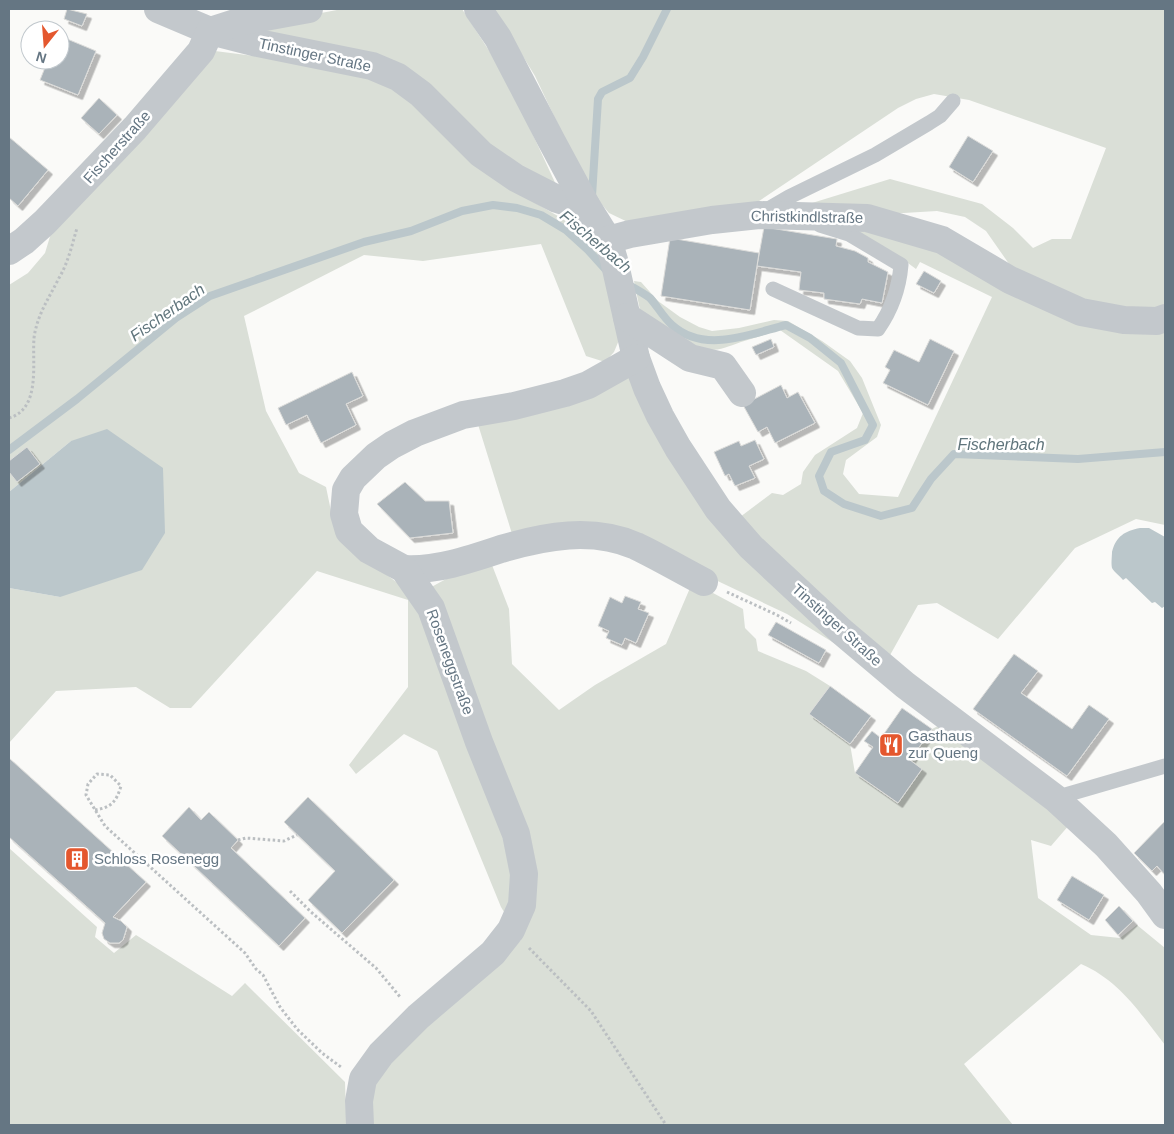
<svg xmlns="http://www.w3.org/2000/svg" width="1174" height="1134" font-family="Helvetica,sans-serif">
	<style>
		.green { fill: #dadfd7 }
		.water { fill: #bbc7cb }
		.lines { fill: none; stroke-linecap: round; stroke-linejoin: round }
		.stream { stroke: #bbc7cb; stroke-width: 8 }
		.building { fill: #aab3b9; stroke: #dcdcda; filter: url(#shadow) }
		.path { stroke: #bbbfc2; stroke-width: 3; stroke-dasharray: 2.5 2.5; stroke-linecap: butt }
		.service { stroke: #c3c8cc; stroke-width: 15 }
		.minor { stroke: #c3c8cc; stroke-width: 28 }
		.labels { text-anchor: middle; stroke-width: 5; stroke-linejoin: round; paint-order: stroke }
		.street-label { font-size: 15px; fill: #657683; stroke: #fff }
		.poi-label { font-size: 15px; fill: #657683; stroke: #fff; text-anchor: start }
		.water-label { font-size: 16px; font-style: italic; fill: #60757c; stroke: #fff }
	</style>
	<defs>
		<filter id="shadow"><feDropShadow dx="4.5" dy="4.5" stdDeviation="0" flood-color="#0004"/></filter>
	</defs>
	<rect width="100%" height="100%" fill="#fafaf8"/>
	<g class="green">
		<polygon points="342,9 462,9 497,63 515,96 558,189 520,172 448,109 258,37 264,24"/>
		<path d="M494,9H1165V525L1136,519L1075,548L998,639L937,603L918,605L889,657L848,626L740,517L772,493L783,495L801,484L803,472L815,455L857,428L863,413L838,371L780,330C767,334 754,338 741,342C724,348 717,352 699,349L641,315L634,281L641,282L658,301L680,317L699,327L712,331L739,328L774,320L788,321L822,341L850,361L862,378L881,425L877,437L846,460L843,474L859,494L898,497L992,297L920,262L916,269L893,252L837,224L1014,271L986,231L965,217L937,211L887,214L812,203L890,179L982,204L1013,228L1033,248L1052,239H1071L1106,148L969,100L934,94L916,99L898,108L756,203L636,226L609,213L588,188L535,76Z"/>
		<path d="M215,51L324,65L385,83L414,102L532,201L563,219L587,240L597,252L603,265L619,340L614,352L605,362L586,356L541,244L423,261L364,255L244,316L266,411L299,473L326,487L331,511L383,572L415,596L446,579L492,565L509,609L512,664L559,710L595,685L666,644L690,588L698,585L743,609L745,628L756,639L758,651L806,671L830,686L809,714L850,744L855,773L897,803L922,769L910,760L932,729L940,725L1070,824L1051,846L1031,840L1038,898L1091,935L1120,938L1137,925L1165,948V1045C1141,1014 1119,980 1081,964L964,1064L1013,1125H9V848L97,927L95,937L114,953L136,935L232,996L245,983L345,1082L346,1113L384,1061L419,1027L521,940L501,907L437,751L404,734L356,774L349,765L408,687V600L317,571L191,708H170L136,687L56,691L9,743V588L60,597L71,441L9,492V285L28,273L45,253L52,230Z"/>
		<polygon points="626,372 648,414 868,664 787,614 627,538 513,537 476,418"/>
	</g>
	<g class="water">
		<polygon points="107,429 163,468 165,533 142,570 60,597 9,588 9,492 71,441"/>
		<path d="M1140,528H1149L1165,537V606L1162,608L1155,602L1152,603L1126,578L1123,580C1120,576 1114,572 1112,568C1111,563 1112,556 1112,552C1116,536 1125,531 1140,528Z"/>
	</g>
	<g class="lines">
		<g class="stream">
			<polyline points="592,196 598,99 602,92 630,78 643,57 667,9"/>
			<path d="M627,284C634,288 643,293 650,298C658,307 663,317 672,325C704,354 750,334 786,325L810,338L841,363L873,425L865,440L831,452L819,476L824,491L844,504L881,516L912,508L931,479L954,454L1078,459L1165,452"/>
			<polyline points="9,450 77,399 176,318 210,296 364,242 411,231 462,211 493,205 517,208 541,215 566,230 588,250 607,271"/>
		</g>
	</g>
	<g class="building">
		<polygon points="67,9 87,14 82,26 64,19"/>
		<polygon points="60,36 96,51 78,95 40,80 48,60 60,60"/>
		<polygon points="99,98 117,115 99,134 81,118"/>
		<polygon points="968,136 993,151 973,182 949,167"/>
		<polygon points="9,137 48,170 18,206 9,198"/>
		<polygon points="764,227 837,239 836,246 855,251 868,258 868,262 888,272 882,303 862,299 860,304 824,299 824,293 799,290 801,272 757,266"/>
		<polygon points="670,238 759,253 750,310 661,296"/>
		<polygon points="924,271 941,281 934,293 916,284"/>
		<polygon points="771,339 774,347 756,355 752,347"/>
		<polygon points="930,339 954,351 928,405 883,383 890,370 885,367 894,350 919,362"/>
		<polygon points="352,372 363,396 346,404 356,425 321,443 307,415 286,425 278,408"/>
		<polygon points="781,385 787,398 798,392 815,423 775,443 767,427 758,432 743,405"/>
		<polygon points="755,440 764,459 749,466 755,478 735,486 729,474 725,476 714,452 739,441 741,446"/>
		<polygon points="27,447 40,464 17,482 9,472 9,461"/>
		<polygon points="405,482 425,501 449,501 453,533 410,538 377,504"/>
		<polygon points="625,596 641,602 638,609 649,613 636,643 625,638 622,645 606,638 609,631 598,626 610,597 622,603"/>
		<polygon points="776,622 826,650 819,663 768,635"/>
		<polygon points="1014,654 1038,671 1021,693 1072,729 1089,705 1109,719 1067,776 973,709"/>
		<polygon points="830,686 871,716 850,744 809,714"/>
		<polygon points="902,708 932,729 910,760 922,769 898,803 855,773 873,747 864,741 872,731 881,738"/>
		<polygon points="9,758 146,882 113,917 121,921 127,927 123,940 119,943 110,943 104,939 102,933 105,923 9,837"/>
		<polygon points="308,797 394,880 342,933 308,900 335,871 284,822"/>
		<polygon points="189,807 201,820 209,812 238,840 231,848 305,918 279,946 162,836"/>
		<polygon points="1165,821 1165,875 1157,866 1152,871 1134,853"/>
		<polygon points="1072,876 1104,895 1089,920 1057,900"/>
		<polygon points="1119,906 1133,921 1118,935 1105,920"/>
	</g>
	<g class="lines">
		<g class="path">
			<path d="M9,418C41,409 32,364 34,338C37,315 49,298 59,278C68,263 72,245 77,228"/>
			<polyline points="727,592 777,615 791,623"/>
			<path d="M95,810C112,807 116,802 121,786L110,775L97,774L88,784L86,795L105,826L245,953L256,969L263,975L280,1007L297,1029L322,1053L341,1067"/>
			<polyline points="238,840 246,838 284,841 297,835"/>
			<polyline points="290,891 311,912 376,968 401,998"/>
			<polyline points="529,948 591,1011 666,1125"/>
		</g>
		<g class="service">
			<polyline points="763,212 789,197 875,155 929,123 940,116 953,101"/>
			<path d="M773,289L858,328L878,329C892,309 899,289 901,265L849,234L820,225"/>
			<polyline points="1055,798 1165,766"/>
		</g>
		<g class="minor">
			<polyline points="158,9 210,31 253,42 372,66 398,77 421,94 481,154 516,178 557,199 579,206 586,205"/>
			<polyline points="478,9 498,38 551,140 586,205 608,240 614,260 636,358 647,388 660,416 678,448 718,509 751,547 841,631 905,685 1055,798 1106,845 1149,893 1165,915"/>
			<polyline points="608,240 630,234 712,220 759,215 867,218 942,240 1010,280 1081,312 1124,320 1157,321 1165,318"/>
			<polyline points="9,251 24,241 45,222 135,128 201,51 210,31 238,22 309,9"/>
			<polyline points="627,317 690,358 723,366 742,393"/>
			<path d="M404,569C436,571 471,559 501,549C545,536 592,527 636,546C659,557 681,570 704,582"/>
			<polyline points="360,1125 359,1101 363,1079 381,1054 418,1017 493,953 511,930 522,905 524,874 516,834 479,742 431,608 404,569 369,550 349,531 344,514 346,490 353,478 376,456 392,445 415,433 463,415 514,406 565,393 588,385 636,358"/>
		</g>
	</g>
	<defs>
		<symbol id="restaurant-square" viewBox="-11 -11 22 22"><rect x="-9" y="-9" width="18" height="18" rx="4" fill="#e4572e" stroke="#fff"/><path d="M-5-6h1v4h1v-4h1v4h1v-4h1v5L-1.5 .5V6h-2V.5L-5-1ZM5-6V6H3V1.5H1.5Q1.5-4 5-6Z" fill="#fff"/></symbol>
		<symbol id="building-square" viewBox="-11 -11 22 22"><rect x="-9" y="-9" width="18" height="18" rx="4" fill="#e4572e" stroke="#fff"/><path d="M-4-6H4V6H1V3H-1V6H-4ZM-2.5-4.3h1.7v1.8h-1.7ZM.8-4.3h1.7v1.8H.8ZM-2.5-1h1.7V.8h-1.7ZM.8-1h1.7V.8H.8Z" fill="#fff"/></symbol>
	</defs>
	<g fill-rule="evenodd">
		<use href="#restaurant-square" x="877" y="731" width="28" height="28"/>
		<use href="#building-square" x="63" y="845" width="28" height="28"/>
	</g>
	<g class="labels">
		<g class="street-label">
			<text transform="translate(315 55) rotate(12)" y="5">Tinstinger Straße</text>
			<text transform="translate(117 147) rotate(-48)" y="5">Fischerstraße</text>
			<text transform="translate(807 217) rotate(1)" y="5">Christkindlstraße</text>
			<text transform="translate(837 625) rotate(42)" y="5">Tinstinger Straße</text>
			<text transform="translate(450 662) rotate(70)" y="5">Roseneggstraße</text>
		</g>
		<g class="poi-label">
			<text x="908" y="741">Gasthaus<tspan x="908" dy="17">zur Queng</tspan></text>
			<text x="94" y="864">Schloss Rosenegg</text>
		</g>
		<g class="water-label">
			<text transform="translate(596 241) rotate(40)" y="6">Fischerbach</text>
			<text transform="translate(167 312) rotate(-35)" y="6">Fischerbach</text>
			<text x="1001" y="450">Fischerbach</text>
		</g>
	</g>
	<rect width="1174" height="1134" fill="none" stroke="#657683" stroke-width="20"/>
	<g transform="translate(45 45) rotate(197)"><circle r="24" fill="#ffffff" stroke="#c1c8cd"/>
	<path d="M0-4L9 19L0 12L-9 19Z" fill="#e4572e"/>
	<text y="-8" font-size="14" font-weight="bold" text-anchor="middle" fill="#657683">N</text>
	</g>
</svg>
